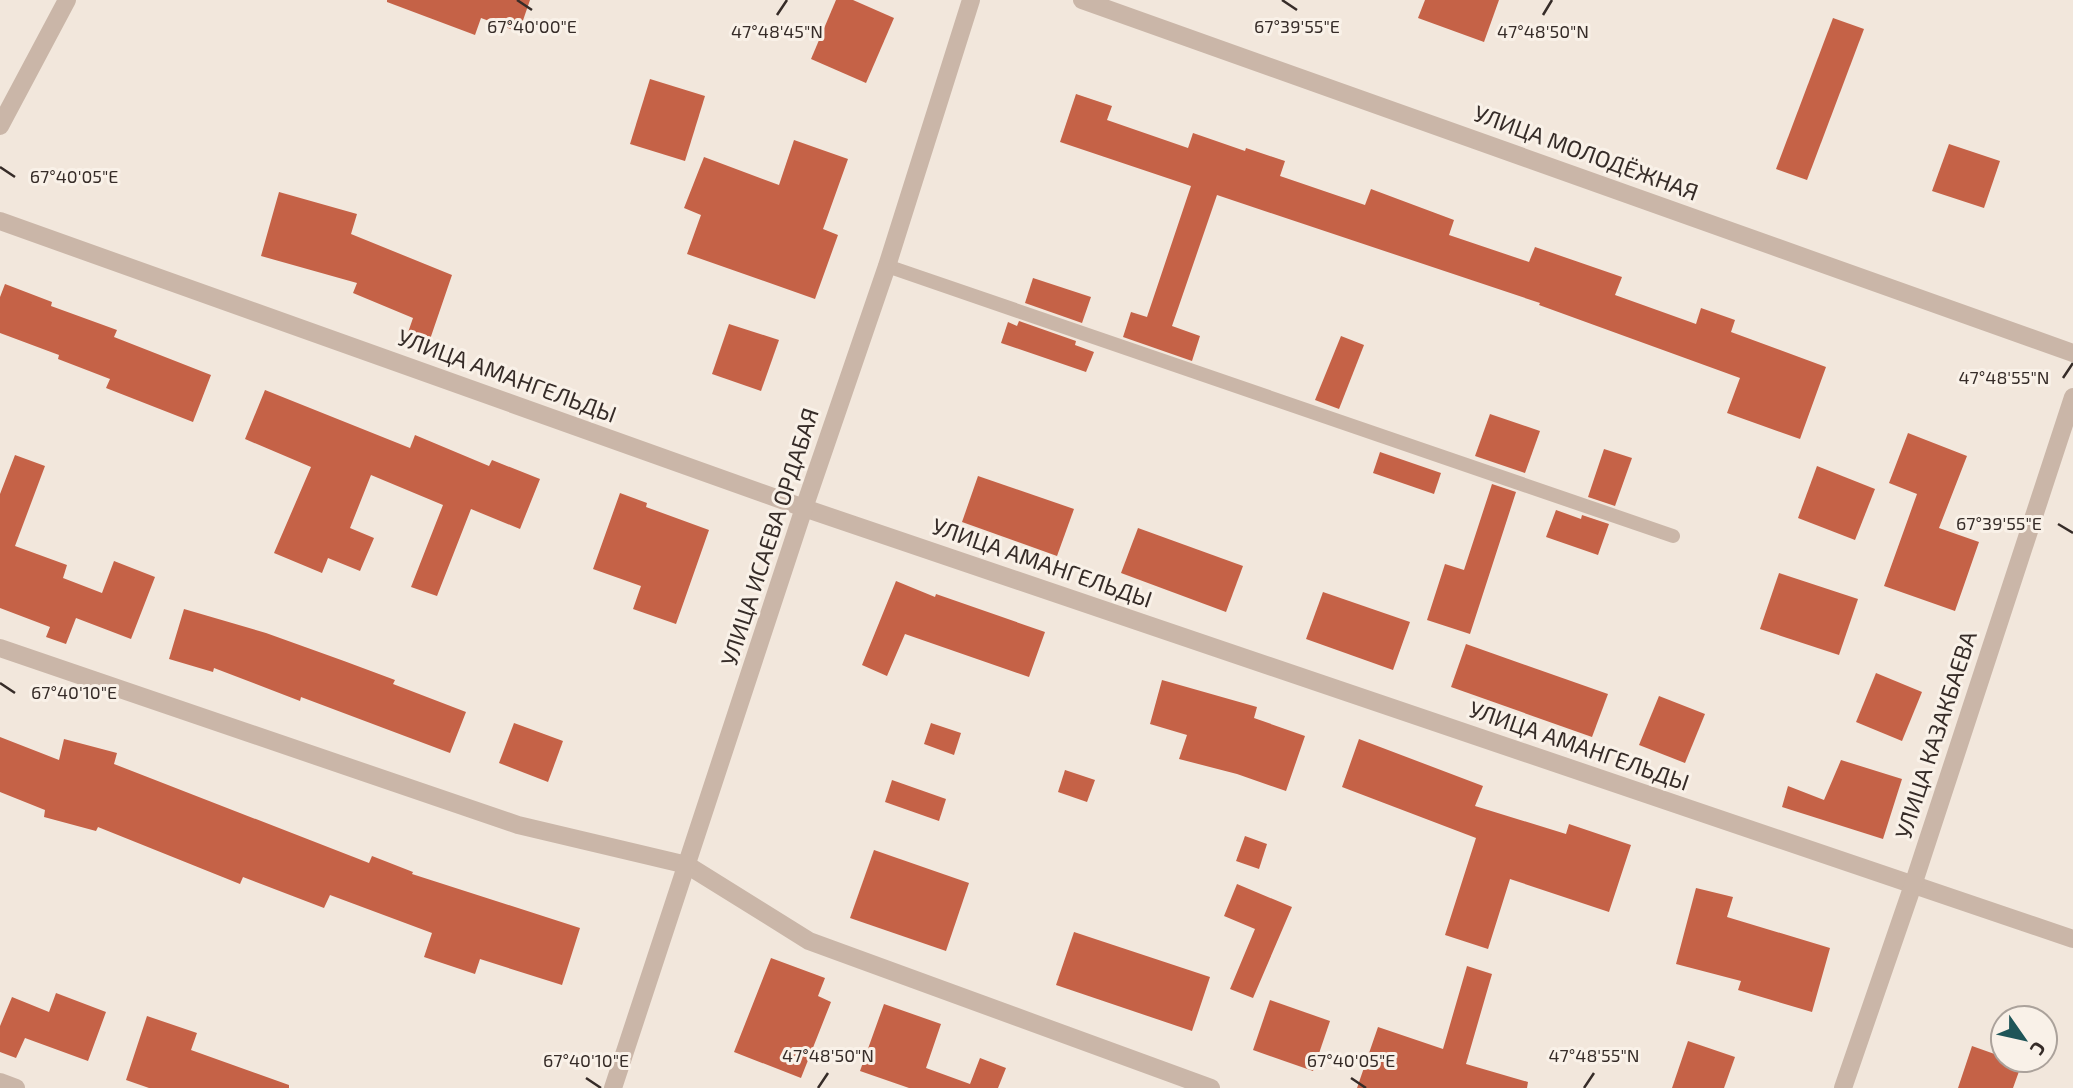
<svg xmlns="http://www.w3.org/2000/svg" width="2073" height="1088" font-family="'Exo 2',sans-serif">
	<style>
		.building { fill: #c56247 }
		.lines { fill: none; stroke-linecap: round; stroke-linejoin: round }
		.service { stroke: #cab6a8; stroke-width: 14 }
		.minor { stroke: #cab6a8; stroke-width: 18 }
		.ticks { fill: none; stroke: #362c28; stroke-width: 2.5 }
		.labels { text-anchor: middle; stroke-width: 6; stroke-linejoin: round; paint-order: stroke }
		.street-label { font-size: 23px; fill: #362c28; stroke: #f9f1e8 }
		.ticks-label { font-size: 18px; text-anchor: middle; fill: #362c28; stroke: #f9f1e8; stroke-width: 6; stroke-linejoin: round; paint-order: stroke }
	</style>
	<rect width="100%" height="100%" fill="#f2e7dc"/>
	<g class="building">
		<polygon points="387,0 530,0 519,32 481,18 475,35 387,2"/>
		<polygon points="836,0 853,0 894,18 866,83 811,59"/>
		<polygon points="1425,0 1499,0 1484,42 1418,18"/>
		<polygon points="1833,18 1864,29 1807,180 1776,169"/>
		<polygon points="650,79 705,96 685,161 630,144"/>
		<polygon points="1076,94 1112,106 1107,120 1188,148 1193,133 1245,151 1246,148 1285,161 1280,176 1365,205 1371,189 1454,220 1449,235 1529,262 1535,247 1622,277 1615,295 1696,324 1701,308 1735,320 1731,332 1826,367 1800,439 1727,413 1740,378 1539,305 1540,303 1217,195 1172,326 1200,336 1192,361 1123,337 1131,312 1147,317 1191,186 1060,142"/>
		<polygon points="794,140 848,159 823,229 838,235 815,299 687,254 701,215 684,208 704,157 779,185"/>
		<polygon points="1949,144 2000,161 1984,208 1932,191"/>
		<polygon points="279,192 357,214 351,234 452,275 426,351 404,344 413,318 353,293 357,283 261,256"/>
		<polygon points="1033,278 1091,297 1082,323 1025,303"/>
		<polygon points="5,284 52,302 51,306 117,330 114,337 211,375 193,422 106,388 110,379 58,359 59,355 0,333 0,297"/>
		<polygon points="1019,321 1076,341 1075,345 1094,352 1086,372 1001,343 1008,322 1017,326"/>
		<polygon points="729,324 779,340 761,391 712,374"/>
		<polygon points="1341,336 1364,345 1339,409 1315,400"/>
		<polygon points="265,390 410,448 415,435 489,466 492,460 540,479 520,529 471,509 437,596 411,587 443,505 371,475 350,528 374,538 360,571 328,558 322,573 274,553 311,467 245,439"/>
		<polygon points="1490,414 1540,431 1525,473 1475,456"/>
		<polygon points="1908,433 1967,456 1939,528 1979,542 1955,611 1884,586 1917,494 1889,483"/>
		<polygon points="1604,449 1632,458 1615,506 1588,497"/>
		<polygon points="1380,452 1441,473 1434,494 1373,473"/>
		<polygon points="15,455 45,466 15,546 67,565 63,578 102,593 114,561 155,577 131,639 76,618 66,644 46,637 50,627 0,608 0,494"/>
		<polygon points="1817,466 1875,489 1855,540 1798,518"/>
		<polygon points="978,476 1074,509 1057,556 962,522"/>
		<polygon points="1492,484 1516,492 1470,634 1427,620 1445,564 1464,570"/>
		<polygon points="620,493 647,503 646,507 709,530 676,624 633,609 641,586 593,569"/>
		<polygon points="1556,510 1581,519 1582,515 1609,524 1598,555 1546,537"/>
		<polygon points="1138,528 1243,566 1226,612 1121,573"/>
		<polygon points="1779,573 1858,599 1839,655 1760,629"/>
		<polygon points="896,581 935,597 936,594 1045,632 1029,677 905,634 887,676 862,665"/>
		<polygon points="1323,592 1410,622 1393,670 1306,639"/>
		<polygon points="184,609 266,633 344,661 395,680 393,684 466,712 450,753 301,697 300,701 214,668 213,672 169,659"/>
		<polygon points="1466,644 1608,694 1592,737 1451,687"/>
		<polygon points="1876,673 1922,692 1902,741 1856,722"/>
		<polygon points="1162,680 1257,707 1254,718 1305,736 1286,791 1237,774 1179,759 1187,735 1150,724"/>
		<polygon points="1659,696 1705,714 1685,763 1639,745"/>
		<polygon points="514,723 563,741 548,782 499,763"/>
		<polygon points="931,723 961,733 954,755 924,744"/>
		<polygon points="0,737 59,760 64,739 117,753 114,764 369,863 372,856 413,872 412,874 580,928 562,985 480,959 475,974 424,957 432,933 330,895 324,908 243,877 240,884 98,827 96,831 44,817 45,810 0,792"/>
		<polygon points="1359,739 1483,786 1475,806 1566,834 1569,824 1631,845 1609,912 1510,879 1488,949 1445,935 1476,838 1342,787"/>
		<polygon points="1841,760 1902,779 1883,839 1782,807 1788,786 1824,800"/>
		<polygon points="1065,770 1095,780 1087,802 1058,792"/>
		<polygon points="892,780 946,799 939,821 885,802"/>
		<polygon points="1245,836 1267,844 1259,869 1236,861"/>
		<polygon points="874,850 969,883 946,951 850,918"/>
		<polygon points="1237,884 1292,907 1253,998 1230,989 1255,929 1224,916"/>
		<polygon points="1696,888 1733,897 1727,917 1830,948 1812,1012 1738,990 1741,981 1676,964"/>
		<polygon points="1074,932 1210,977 1192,1031 1056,985"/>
		<polygon points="771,958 825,978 818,996 831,1002 801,1078 734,1052"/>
		<polygon points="1467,966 1492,974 1466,1064 1528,1082 1527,1088 1357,1088 1378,1027 1443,1049"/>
		<polygon points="56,993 106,1012 88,1061 25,1038 16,1058 0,1052 0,1026 12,997 49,1012"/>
		<polygon points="1270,1000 1330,1021 1313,1071 1253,1050"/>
		<polygon points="884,1004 941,1024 926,1068 970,1084 980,1058 1006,1068 998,1088 909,1088 860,1071"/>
		<polygon points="147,1016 197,1033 191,1050 289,1085 289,1088 149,1088 126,1080"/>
		<polygon points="1688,1041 1735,1057 1724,1088 1672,1088"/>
		<polygon points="1972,1046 2003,1057 2003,1060 2022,1063 2013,1088 1958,1088"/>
	</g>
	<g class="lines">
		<polyline class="service" points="887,266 1673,536"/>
		<g class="minor">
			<polyline points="1082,0 2073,353"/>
			<polyline points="0,126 67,0"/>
			<polyline points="0,221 804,508 2073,939"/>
			<polyline points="0,648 518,825 687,865 809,941 1211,1088"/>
			<polyline points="0,1082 16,1088"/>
			<polyline points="613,1088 804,508 887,266 971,0"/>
			<polyline points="1843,1088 1913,885 2073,397"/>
		</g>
	</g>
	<path class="ticks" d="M517,0L532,10M1282,0L1297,10M777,15L787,0M1543,15L1552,0M0,167L15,177M2063,378L2073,363M2058,524L2073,533M0,683L15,693M586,1078L601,1088M1351,1078L1366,1088M818,1088L828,1073M1584,1088L1594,1073"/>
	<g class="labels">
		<g class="street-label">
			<text transform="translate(1586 153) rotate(20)" y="8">УЛИЦА МОЛОДЁЖНАЯ</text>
			<text transform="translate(507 376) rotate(20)" y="8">УЛИЦА АМАНГЕЛЬДЫ</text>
			<text transform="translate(770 537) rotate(-72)" y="8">УЛИЦА ИСАЕВА ОРДАБАЯ</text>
			<text transform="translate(1042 563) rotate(19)" y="8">УЛИЦА АМАНГЕЛЬДЫ</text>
			<text transform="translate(1936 735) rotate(-72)" y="8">УЛИЦА КАЗАКБАЕВА</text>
			<text transform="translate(1579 746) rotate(19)" y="8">УЛИЦА АМАНГЕЛЬДЫ</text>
		</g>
	</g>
	<g class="ticks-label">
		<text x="532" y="33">67°40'00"E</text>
		<text x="1297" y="33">67°39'55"E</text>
		<text x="777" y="38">47°48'45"N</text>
		<text x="1543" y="38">47°48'50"N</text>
		<text x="74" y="183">67°40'05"E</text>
		<text x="2004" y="384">47°48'55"N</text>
		<text x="1999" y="530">67°39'55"E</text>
		<text x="74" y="699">67°40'10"E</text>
		<text x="828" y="1062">47°48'50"N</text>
		<text x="1594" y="1062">47°48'55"N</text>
		<text x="586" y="1067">67°40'10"E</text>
		<text x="1351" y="1067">67°40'05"E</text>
	</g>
	<g transform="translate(2024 1039) rotate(124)"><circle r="33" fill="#f9f1e8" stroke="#aba29b" stroke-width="2"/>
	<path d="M0-5L12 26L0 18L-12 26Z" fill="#1e5558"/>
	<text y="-10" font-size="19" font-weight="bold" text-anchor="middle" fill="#362c28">С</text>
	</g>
</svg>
